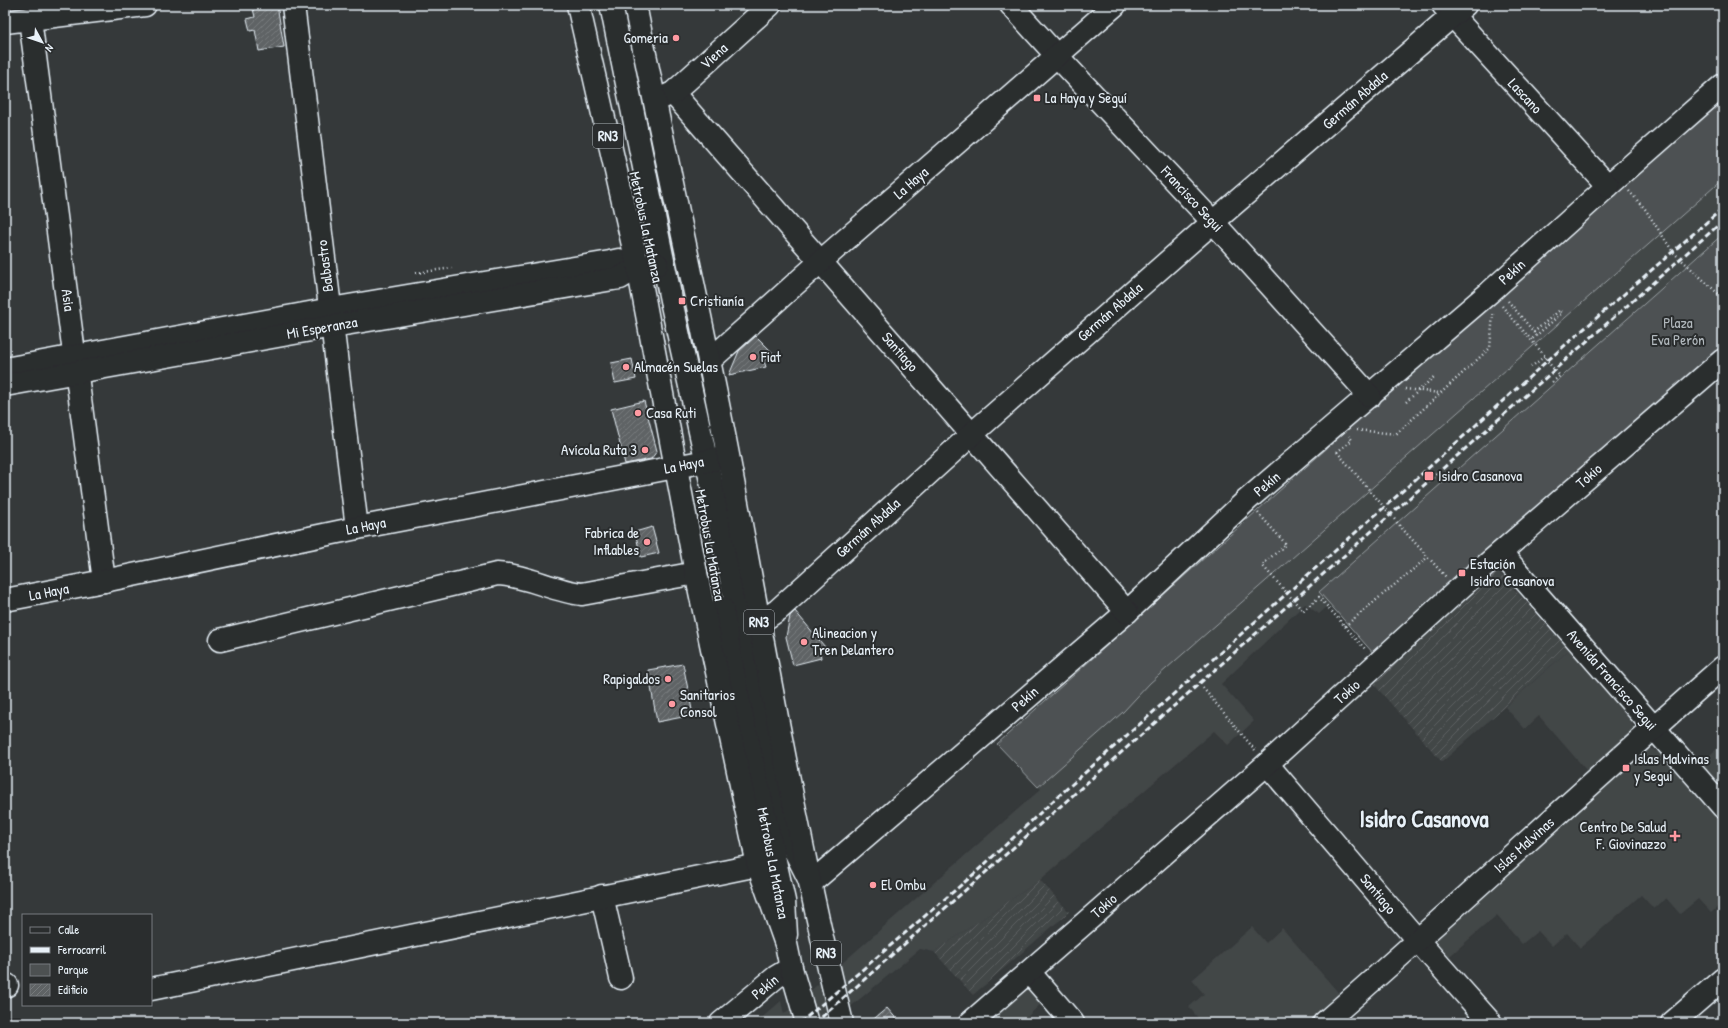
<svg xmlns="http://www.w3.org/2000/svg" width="1728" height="1028" font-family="'Patrick Hand',sans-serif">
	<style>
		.built { fill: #424647 }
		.industrial { fill: url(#industrial-furrows) }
		.green { fill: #4d5152; stroke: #9aa1a5 }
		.building { fill: url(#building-hatch); stroke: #e8f1f8 }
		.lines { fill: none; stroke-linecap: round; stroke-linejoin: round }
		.minor-casing { stroke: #e8f1f8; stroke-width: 25 }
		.major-casing { stroke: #e8f1f8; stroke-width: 25 }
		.highway-casing { stroke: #e8f1f8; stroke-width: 25 }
		.path { stroke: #e8f1f8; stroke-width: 2.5; stroke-dasharray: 1 3; stroke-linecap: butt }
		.minor { stroke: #2a2d2e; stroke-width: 22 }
		.major { stroke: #2a2d2e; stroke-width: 22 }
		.highway { stroke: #2a2d2e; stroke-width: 22 }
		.rail { stroke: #e8f1f8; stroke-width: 3; stroke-dasharray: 6 3; stroke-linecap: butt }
		.path-bridge { stroke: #e8f1f8; stroke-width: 2.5; stroke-dasharray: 1 3; stroke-linecap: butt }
		.poi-dot { fill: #ff9aa2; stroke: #2a2d2e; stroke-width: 1.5 }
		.labels { text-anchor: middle; stroke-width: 4; stroke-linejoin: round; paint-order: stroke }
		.shield { fill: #2a2d2e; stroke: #afb6bb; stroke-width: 1 }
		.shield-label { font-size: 14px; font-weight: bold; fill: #e8f1f8 }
		.poi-label { font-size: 15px; fill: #e8f1f8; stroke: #2a2d2e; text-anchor: start }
		.street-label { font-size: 15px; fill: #e8f1f8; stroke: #2a2d2e }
		.park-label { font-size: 15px; fill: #b2b9be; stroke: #2a2d2e }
		.town-label { font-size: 23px; font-weight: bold; fill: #e8f1f8; stroke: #2a2d2e }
	</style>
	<defs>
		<pattern id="industrial-furrows" width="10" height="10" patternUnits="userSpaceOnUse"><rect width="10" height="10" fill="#424647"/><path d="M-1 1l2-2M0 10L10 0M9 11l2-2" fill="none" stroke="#5d6162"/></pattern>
		<pattern id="building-hatch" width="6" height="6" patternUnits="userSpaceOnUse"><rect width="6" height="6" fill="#5f6365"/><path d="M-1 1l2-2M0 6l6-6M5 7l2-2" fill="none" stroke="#767a7c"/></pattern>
	</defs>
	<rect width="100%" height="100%" fill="#35393a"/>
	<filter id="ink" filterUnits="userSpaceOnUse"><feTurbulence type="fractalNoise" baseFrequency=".025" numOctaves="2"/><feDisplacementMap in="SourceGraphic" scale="8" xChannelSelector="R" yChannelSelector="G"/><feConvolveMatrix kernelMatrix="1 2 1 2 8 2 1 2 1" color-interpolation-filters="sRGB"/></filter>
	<g filter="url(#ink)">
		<g class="built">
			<polygon points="1723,95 1723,240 1497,454 1319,614 1305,604 1221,684 1254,721 1228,745 1214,731 1040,880 934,952 920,949 831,1023 756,1023 781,1001 784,1014 1041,789 997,744 1616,189"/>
			<polygon points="1569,650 1630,720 1634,727 1635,735 1593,778 1539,716 1525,729 1505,707"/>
			<polygon points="1723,743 1723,788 1701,763"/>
			<polygon points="1652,749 1661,754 1723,825 1723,902 1711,913 1698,899 1680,914 1666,898 1654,909 1641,895 1580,948 1567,933 1552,946 1538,931 1522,944 1497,915 1444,961 1432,942 1644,751"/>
			<polygon points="1252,927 1266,943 1282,928 1343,998 1315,1023 1202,1023 1189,1007 1204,994 1192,980"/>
			<polygon points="1032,988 1046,999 1028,1016 1034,1023 984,1023 1025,989"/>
		</g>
		<g class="industrial">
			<polygon points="1499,572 1569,650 1442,762 1371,681 1493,574"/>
			<polygon points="1040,880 1069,912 973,995 934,952"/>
		</g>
		<g class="green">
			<polygon points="1723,95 1723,179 1150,683 1123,712 1038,787 997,744 1616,189"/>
			<polygon points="1723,234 1723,350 1489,547 1374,654 1319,592"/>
		</g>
		<g class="building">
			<polygon points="252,5 277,5 284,47 259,51 255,30 250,31 247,19 255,17"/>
			<polygon points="756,336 773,353 764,361 766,367 729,375 739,351"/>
			<polygon points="632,359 636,379 615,383 611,363"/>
			<polygon points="644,401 657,451 651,459 625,464 611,409"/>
			<polygon points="652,527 659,553 641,557 635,532"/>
			<polygon points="795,611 825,647 820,651 821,658 793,665 786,637 790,616"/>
			<polygon points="683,664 693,715 657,722 648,670"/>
			<polygon points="887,1008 900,1023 869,1023"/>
		</g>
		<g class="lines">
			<defs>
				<g id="minor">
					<polyline points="293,5 357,528"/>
					<polyline points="611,5 672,305 715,499 774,796 786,833 811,883 1127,612 1247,500 1490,292 1608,186 1723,85"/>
					<polyline points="1011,5 1057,56 1213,222 1370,396"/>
					<polyline points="1443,5 1608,186"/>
					<polyline points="30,19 104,581"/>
					<polyline points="673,93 1127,612"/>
					<polyline points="659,99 673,93 770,5"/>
					<polyline points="709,361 820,262 1115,5"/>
					<polyline points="5,369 331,309 610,262 619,260 638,267"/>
					<polyline points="5,385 333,326 613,279 620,278 638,267 657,264"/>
					<polyline points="1501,553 1723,807"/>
					<polyline points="5,600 104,581 357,528 722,458"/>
					<polyline points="722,608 737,692 784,901 786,935"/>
					<polyline points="759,623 778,610 972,434 1213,222 1465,5"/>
					<path d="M220,640L497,574C526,575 553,591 582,594L696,573"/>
					<polyline points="1267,764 1418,941 1491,1023"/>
					<polyline points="602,896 621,978"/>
					<polyline points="1029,972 1073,1023"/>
					<polyline points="5,986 7,985"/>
					<polyline points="151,989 758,865"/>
					<polyline points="721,1023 776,977 791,968"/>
					<polyline points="970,1023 1267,764 1470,579 1723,360"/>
					<path d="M1324,1023C1458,906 1589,784 1723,667"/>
					<polyline points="1672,1023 1723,979"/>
				</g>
				<polyline id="major" points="5,22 145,5"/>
				<g id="highway">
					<polyline points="578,5 638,267 696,573 758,865 786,944 791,968 807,1023"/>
					<path d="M635,5C665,155 699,305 728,455C764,645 796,836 842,1023"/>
				</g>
			</defs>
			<use href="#minor" class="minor-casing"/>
			<use href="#major" class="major-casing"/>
			<use href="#highway" class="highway-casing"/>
			<g class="path">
				<polyline points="1629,191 1645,209 1673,252 1723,298"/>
				<polyline points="416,273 452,268"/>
				<polyline points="1508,301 1534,332 1560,310 1562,313 1531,340"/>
				<polyline points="1502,306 1545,356"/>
				<polyline points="1531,367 1545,356 1547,361 1560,376 1551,383"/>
				<polyline points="1405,389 1440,393"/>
				<polyline points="1406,402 1435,376"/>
				<polyline points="1357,430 1396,434 1490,348 1493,314"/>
				<polyline points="1337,452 1352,440 1349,436"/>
				<polyline points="1258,513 1286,544 1262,565 1303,611 1319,597 1366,650"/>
				<polyline points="1407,534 1446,577"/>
				<polyline points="1345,626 1428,557"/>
				<polyline points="1203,688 1255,750"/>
			</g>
			<use href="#minor" class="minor"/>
			<use href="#major" class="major"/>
			<use href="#highway" class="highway"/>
			<g class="rail">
				<polyline points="800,1023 974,874 1053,801 1425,471 1547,361 1723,208"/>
				<polyline points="815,1023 1723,221"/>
			</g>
			<polyline class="path-bridge" points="1337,452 1407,534"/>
		</g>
	</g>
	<g class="poi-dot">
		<circle cx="676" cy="38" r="4"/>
		<rect x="1033" y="94" width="8" height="8" rx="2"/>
		<rect x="678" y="297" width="8" height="8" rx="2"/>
		<circle cx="753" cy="357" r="4"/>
		<circle cx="626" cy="367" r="4"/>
		<circle cx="638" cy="413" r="4"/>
		<circle cx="645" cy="450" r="4"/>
		<rect x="1424" y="471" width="10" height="10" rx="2"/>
		<circle cx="647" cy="542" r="4"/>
		<rect x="1458" y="569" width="8" height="8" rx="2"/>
		<circle cx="804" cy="642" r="4"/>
		<circle cx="668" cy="679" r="4"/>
		<circle cx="672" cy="704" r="4"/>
		<rect x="1622" y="764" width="8" height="8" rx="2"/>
		<path d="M1673 830h4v4h4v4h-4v4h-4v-4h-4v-4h4z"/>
		<circle cx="873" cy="885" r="4"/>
	</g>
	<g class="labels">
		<g class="shield">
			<rect x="593" y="124" width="30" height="24" rx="3"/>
			<rect x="744" y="610" width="30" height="24" rx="3"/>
			<rect x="811" y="941" width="30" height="24" rx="3"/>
		</g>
		<g class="shield-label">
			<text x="608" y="141">RN3</text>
			<text x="759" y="627">RN3</text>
			<text x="826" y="958">RN3</text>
		</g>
		<g class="poi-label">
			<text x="668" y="43" text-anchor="end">Gomeria</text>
			<text x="1045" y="103">La Haya y Seguí</text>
			<text x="690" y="306">Cristianía</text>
			<text x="761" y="362">Fiat</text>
			<text x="634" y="372">Almacén Suelas</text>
			<text x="646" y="418">Casa Ruti</text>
			<text x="637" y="455" text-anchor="end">Avícola Ruta 3</text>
			<text x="1438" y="481">Isidro Casanova</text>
			<text x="639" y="538" text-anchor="end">Fabrica de<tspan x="639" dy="17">Inflables</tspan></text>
			<text x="1470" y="569">Estación<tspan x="1470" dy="17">Isidro Casanova</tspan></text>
			<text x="812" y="638">Alineacion y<tspan x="812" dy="17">Tren Delantero</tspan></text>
			<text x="660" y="684" text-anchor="end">Rapigaldos</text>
			<text x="680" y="700">Sanitarios<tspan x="680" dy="17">Consol</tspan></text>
			<text x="1634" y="764">Islas Malvinas<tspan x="1634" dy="17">y Segui</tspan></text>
			<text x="1666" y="832" text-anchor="end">Centro De Salud<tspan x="1666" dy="17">F. Giovinazzo</tspan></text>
			<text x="881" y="890">El Ombu</text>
		</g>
		<g class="street-label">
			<text transform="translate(714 56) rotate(-42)" y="5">Viena</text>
			<text transform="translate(1525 96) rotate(47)" y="5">Lascano</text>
			<text transform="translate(1355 100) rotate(-41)" y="5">Germán Abdala</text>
			<text transform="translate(911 183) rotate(-41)" y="5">La Haya</text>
			<text transform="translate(1192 199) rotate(47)" y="5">Francisco Segui</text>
			<text transform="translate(646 227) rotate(78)" y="5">Metrobus La Matanza</text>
			<text transform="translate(325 266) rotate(-97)" y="5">Balbastro</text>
			<text transform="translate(1512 272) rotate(-42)" y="5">Pekín</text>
			<text transform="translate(68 300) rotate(82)" y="5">Asia</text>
			<text transform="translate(1110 312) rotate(-41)" y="5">Germán Abdala</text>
			<text transform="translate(322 328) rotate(-10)" y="5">Mi Esperanza</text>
			<text transform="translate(900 352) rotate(49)" y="5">Santiago</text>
			<text transform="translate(684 465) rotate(-11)" y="5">La Haya</text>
			<text transform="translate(1589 476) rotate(-41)" y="5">Tokio</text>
			<text transform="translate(1267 484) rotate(-40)" y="5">Pekín</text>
			<text transform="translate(366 526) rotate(-11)" y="5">La Haya</text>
			<text transform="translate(868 528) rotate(-42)" y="5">Germán Abdala</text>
			<text transform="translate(710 545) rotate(80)" y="5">Metrobus La Matanza</text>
			<text transform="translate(49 592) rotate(-11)" y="5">La Haya</text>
			<text transform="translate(1612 680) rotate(49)" y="5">Avenida Francisco Segui</text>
			<text transform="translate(1347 692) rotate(-42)" y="5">Tokio</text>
			<text transform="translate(1025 699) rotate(-41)" y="5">Pekín</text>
			<text transform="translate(1524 845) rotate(-42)" y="5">Islas Malvinas</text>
			<text transform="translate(773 863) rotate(79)" y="5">Metrobus La Matanza</text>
			<text transform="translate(1378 894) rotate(50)" y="5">Santiago</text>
			<text transform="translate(1104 906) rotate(-41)" y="5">Tokio</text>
			<text transform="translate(765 987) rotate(-39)" y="5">Pekín</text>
		</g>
		<g class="park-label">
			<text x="1678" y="328">Plaza<tspan x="1678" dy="17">Eva Perón</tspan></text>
		</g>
		<g class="town-label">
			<text x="1424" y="827">Isidro Casanova</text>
		</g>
	</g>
	<rect width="1728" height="1028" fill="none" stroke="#2a2d2e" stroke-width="20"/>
	<rect x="10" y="10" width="1708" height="1008" fill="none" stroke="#e8f1f8" stroke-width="1.5" filter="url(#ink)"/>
	<rect x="22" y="914" width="130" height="92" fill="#2a2d2e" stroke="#767b7f"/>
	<rect x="30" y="927" width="20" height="6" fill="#2a2d2e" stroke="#767b7f"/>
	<text x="58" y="934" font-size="12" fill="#e8f1f8">Calle</text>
	<rect x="30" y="947" width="20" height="6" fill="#e8f1f8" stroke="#767b7f"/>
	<text x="58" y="954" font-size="12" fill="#e8f1f8">Ferrocarril</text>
	<rect x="30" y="964" width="20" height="12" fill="#4d5152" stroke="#767b7f"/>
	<text x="58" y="974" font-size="12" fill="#e8f1f8">Parque</text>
	<rect x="30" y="984" width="20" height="12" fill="url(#building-hatch)" stroke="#767b7f"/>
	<text x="58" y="994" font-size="12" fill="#e8f1f8">Edificio</text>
	<g transform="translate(42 42) rotate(130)" stroke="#2a2d2e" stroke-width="3" paint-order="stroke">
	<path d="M0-3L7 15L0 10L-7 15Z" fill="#e8f1f8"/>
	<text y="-6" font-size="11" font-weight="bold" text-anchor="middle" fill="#e8f1f8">N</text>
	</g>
</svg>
